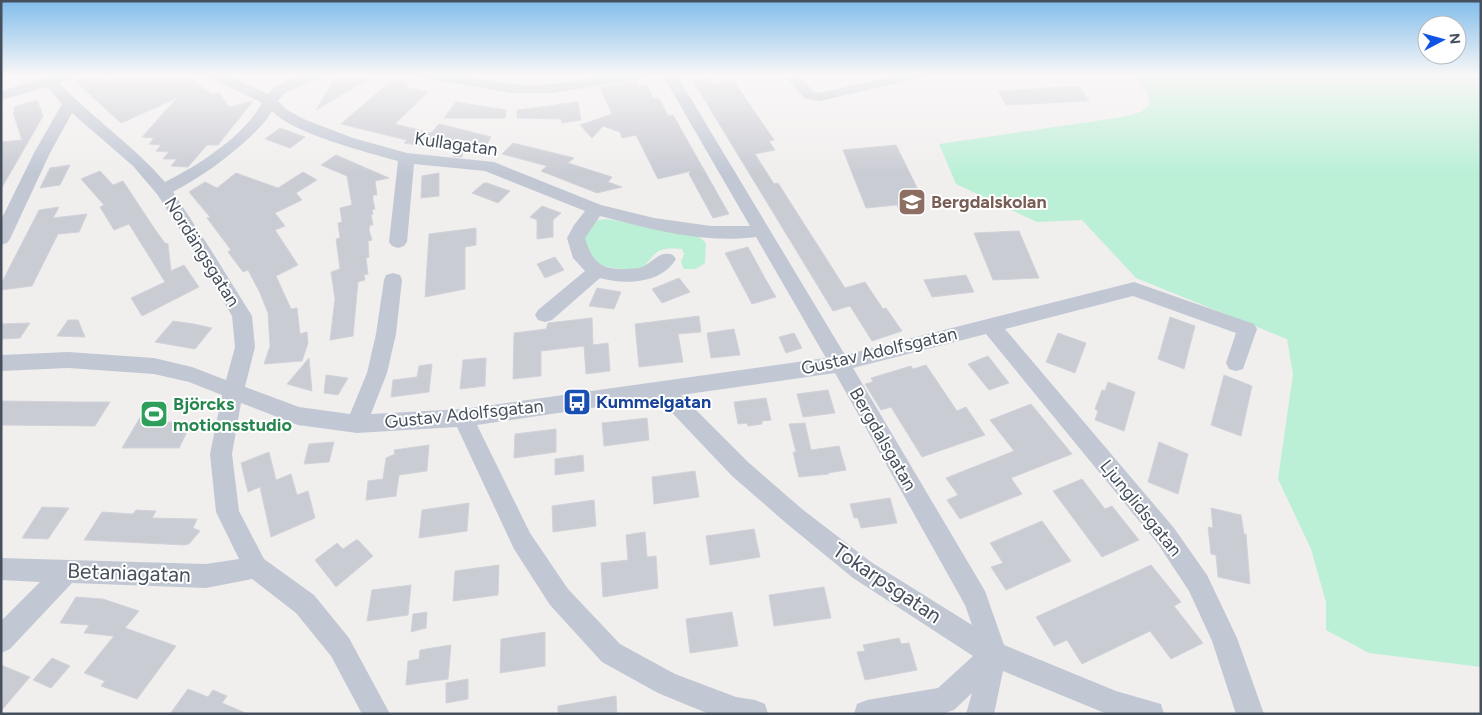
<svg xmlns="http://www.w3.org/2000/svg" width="1482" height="715" font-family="Figtree,sans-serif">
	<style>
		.green { fill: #bbf0d7 }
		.building { fill: #caccd4; stroke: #d2d3da }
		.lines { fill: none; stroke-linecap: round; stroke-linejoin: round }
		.minor { fill: #c1c8d4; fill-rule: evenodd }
		.labels { text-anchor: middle; stroke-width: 4; stroke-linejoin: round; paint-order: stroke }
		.street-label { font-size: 18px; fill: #464f5c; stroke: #fff }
		.education-label { font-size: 18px; font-weight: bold; fill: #785e54; stroke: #fff; text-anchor: start }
		.transit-label { font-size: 18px; font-weight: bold; fill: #164399; stroke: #fff; text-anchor: start }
		.leisure-label { font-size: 18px; font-weight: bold; fill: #27864d; stroke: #fff; text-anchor: start }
		.near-street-label { font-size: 21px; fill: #464f5c; stroke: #fff }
	</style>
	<rect width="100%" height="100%" fill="#f1eeee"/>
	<g class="green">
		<polygon points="1132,74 1481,74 1481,667 1369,653 1326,630 1326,602 1311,549 1278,479 1293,374 1287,339 1136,278 1082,220 1037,222 956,184 939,144 1123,117 1141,112 1150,104 1146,90"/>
		<path d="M607,219L697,235L706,243L705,263L696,269H684L681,262L684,254L682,249C657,247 658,250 643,268C624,271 598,270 587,252C584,248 583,242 582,237L595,220Z"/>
	</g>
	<g class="building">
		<polygon points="95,74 101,74 108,81 127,74 185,74 212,95 219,92 229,107 253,101 218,145 207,145 188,167 171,166 177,159 163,159 169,152 156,151 161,145 149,144 154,138 142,137 177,98 121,123 75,81"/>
		<polygon points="337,75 374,76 316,110"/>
		<polygon points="710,78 713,84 733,80 774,140 769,141 775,150 755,154 774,184 778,183 845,288 865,282 883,309 886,308 902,331 872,341 850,306 833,311 693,81"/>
		<polygon points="393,79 410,83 405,87 428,92 395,124 431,133 439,124 491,137 484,150 476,148 470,153 463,152 462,157 452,156 456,151 404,143 407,140 341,124"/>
		<polygon points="637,81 638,86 646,84 654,99 659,98 668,116 673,115 729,214 713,218 689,174 691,171 658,179 636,135 622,138 620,132 603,126 592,138 580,125 612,114 600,87"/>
		<polygon points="1079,86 1089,101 1006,105 998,91"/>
		<polygon points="37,100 43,116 1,189 1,142 22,140 13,112 15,111 14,107"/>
		<polygon points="456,102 506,110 505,118 444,118"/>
		<polygon points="578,102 581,120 562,123 561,119 517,118 517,110"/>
		<polygon points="280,128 305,137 290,148 265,139"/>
		<polygon points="513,143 574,158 568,163 612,177 608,182 622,187 597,193 541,171 547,166 502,154"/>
		<polygon points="896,145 924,202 912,203 914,210 899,211 897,205 866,208 843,150"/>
		<polygon points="336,155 389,178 375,181 377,195 373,195 373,200 375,209 372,210 373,214 371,215 373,225 370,225 369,230 372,240 368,241 369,257 366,258 368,274 364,275 365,280 358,282 353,336 330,340 335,299 331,272 340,269 336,239 340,238 338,223 342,222 340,208 352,205 347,176 321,165"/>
		<polygon points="70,165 60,185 40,188 50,168"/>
		<polygon points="100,171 113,185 123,181 156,231 165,243 168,244 171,271 184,265 199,287 142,316 131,298 165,282 129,224 114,230 100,207 104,205 81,179"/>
		<polygon points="303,172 317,180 296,193 302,200 275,213 285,226 275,230 298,265 276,276 291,309 297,308 300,334 307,332 308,343 302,361 264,364 270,346 268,313 260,293 248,270 243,272 228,252 231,250 207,218 210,217 189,192 205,182 217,188 236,173 278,188"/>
		<polygon points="439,173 439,196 421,198 422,176"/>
		<polygon points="484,183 487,183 510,191 498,203 472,193"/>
		<polygon points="542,206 561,213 553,220 553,237 537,239 537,220 530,217"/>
		<polygon points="59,207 53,218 87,214 79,232 58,234 32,286 1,290 1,284 39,210"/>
		<polygon points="476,228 476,245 465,247 465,289 425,297 429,234"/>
		<polygon points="1019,231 1039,278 993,280 974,233"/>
		<polygon points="748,247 766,280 776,297 752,304 725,253"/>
		<polygon points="555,257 564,270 545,278 537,264"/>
		<polygon points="966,275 974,292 932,297 924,280"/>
		<polygon points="679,278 690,292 662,303 652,289"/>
		<polygon points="597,288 621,292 614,309 589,306"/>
		<polygon points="699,316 701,332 678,334 683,362 639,367 635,324"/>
		<polygon points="1170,317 1195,326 1184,369 1158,359"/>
		<polygon points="592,318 593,345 608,343 610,371 586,374 584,346 541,351 541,376 513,379 514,333 546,329 548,323"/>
		<polygon points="68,320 78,320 85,337 57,336"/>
		<polygon points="173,321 194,324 212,328 195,349 155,342"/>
		<polygon points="30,323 20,338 1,339 1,324"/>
		<polygon points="734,329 740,355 711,358 707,333"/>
		<polygon points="794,333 802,348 786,353 779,337"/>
		<polygon points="1058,333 1086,343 1075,373 1046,362"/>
		<polygon points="988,356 1009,383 989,390 968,364"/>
		<polygon points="309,358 312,391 287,384"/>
		<polygon points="486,358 485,386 460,389 463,360"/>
		<polygon points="432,364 429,392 391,397 393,380 417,377 419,366"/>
		<polygon points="926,365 957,411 966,407 985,435 922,457 891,407 881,410 865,384 873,382 871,378 911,366 913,369"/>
		<polygon points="326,375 348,378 338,395 324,393"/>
		<polygon points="1224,375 1252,386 1241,436 1211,425"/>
		<polygon points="1108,382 1135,392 1124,431 1095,420 1098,411 1095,409 1102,390 1105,391"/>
		<polygon points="828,390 835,413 803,417 797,394"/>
		<polygon points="766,398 771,420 762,421 762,424 748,426 747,423 738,424 734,402"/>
		<polygon points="1,401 80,402 110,402 95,426 1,425"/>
		<polygon points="148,404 168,404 158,422 192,422 179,448 122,448"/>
		<polygon points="1031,404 1072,454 1011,478 1022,494 960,519 947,500 958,495 946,478 1014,451 990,420"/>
		<polygon points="647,418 649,440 604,446 602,423"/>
		<polygon points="805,423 811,450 839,446 846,470 828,473 829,474 799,477 793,452 796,452 789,424"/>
		<polygon points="556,429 556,452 514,458 515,434"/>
		<polygon points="334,442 329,462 304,464 309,444"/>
		<polygon points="1159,442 1188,454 1178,494 1148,482"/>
		<polygon points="429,445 427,471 399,475 396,496 366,500 368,481 383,479 386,458 395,454 394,450"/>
		<polygon points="269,452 276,480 291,474 297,495 308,491 315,518 271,537 260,487 248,492 241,463"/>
		<polygon points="583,455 584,471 555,475 555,459"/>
		<polygon points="695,471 699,497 654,504 652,477"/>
		<polygon points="1082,479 1105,509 1112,506 1139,540 1102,557 1053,491"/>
		<polygon points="890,498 897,523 861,528 858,518 854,518 850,504"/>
		<polygon points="594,500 596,526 553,532 552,506"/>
		<polygon points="469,503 467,531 419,538 422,510"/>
		<polygon points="42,507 69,508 48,539 22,538"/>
		<polygon points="1211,508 1241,515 1244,534 1246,534 1250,584 1218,577 1216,555 1211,554 1208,527 1213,528"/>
		<polygon points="136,510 156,511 152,518 197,519 193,528 200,531 189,544 184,545 84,540 102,512 133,514"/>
		<polygon points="1042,521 1071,561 1006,590 991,567 1003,563 990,543"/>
		<polygon points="754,529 760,557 710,565 706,536"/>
		<polygon points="645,532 647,557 656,556 658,588 603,597 601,563 628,560 626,535"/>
		<polygon points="356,540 358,540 373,556 336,587 315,560 337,543 343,549"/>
		<polygon points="499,565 498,595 453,601 455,571"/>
		<polygon points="1151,565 1181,602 1174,606 1203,643 1171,659 1150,631 1082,664 1067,640 1054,646 1036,617"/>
		<polygon points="411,585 408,615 367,621 372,590"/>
		<polygon points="824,587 831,618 774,626 769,595"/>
		<polygon points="76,597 103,599 139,611 125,628 176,646 137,699 101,686 105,681 84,673 114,636 84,633 89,625 60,623"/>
		<polygon points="427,612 426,628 411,632 413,614"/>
		<polygon points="732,612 738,646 690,653 686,619"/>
		<polygon points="545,632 545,666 500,673 501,639"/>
		<polygon points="899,638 901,644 909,643 917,670 865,680 857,652 865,651 863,645"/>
		<polygon points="451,645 448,679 406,685 408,661 419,659 420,650"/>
		<polygon points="52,658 70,666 51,688 33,680"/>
		<polygon points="1,665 30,677 1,711"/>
		<polygon points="468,679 468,699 446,703 446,683"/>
		<polygon points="188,689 208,697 213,690 227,696 222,703 248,714 170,714"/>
		<polygon points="616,696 617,714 558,714 558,706"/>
	</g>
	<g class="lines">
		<g class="minor">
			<path d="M60,74H79L77,77L59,83C94,119 133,145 165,182C199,165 244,136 262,103L209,77L207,74H225L268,94C282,79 304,74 324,74L322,77L285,93L278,101L287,110L306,120L353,138L407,153L494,162L601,205L654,218L711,226H750L662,74H676L845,355L1134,282L1254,324L1257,329L1243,369L1236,371L1229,369L1226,363L1236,333L1133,296L1005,329L1174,528L1207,575L1237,638L1264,714H1236L1212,641L1189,591L1158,544L986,334L853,368L985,591L1004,645L1116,691L1161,704L1164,714H1107L1003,671L994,714H966L972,693L954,710L942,714H854L857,704L867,700L938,688L973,656L853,578L786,523L732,476L658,398L477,425L530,533L568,589L620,644L675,674L736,697L755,700L765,704L768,714H709L658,693L602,662L550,605L514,549L457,427L357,433L298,425L241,403L232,454L239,511L264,559L314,595L349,638L390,714H362L331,656L296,613L252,579L206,588L72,583L10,649L1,653V621L40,582L1,580V558L206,564L239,559L216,512L210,454L222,395L189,382L154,374L68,368L1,371V355L68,352L154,358L192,367L226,380L235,347L232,316L198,258L157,194L133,166L72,113L50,153L10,239L7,243L1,245V220L34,153L62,104L47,87L1,100V91ZM272,111C294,134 366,152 398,161L389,242L392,246L398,248L404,246L407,242L414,164L485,171L585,211L574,225L567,238L573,258L585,271L538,310L535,315L538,320L545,322L552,320L600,278C625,285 661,284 676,259L673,255C659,250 654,262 642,267C638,269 631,268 627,269C601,270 592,262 585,238L600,216C650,229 704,244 756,237L826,358L463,409L371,414L387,373L396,334L402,280L400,275L393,273L386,275L384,280L376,334L367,373L350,414L299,407L245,387L255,347L252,316L211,250L173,192C201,177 225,160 249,138C258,129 266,122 272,111ZM835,373L965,605L972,625L871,562L802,509L748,462L681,395Z"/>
			<path d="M416,74C455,70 495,85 534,85C574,85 613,70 653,74L651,77L646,78L552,93H512L423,78L418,77Z"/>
			<polygon points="783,74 797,74 814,92 819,93 903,74 927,74 925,77 819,101 804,98"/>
		</g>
	</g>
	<linearGradient id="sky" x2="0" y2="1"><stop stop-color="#81bdeb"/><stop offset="0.43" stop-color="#f9f7f7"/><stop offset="1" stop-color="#f9f7f7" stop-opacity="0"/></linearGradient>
	<rect width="1482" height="174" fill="url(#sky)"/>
	<defs>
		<symbol id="school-square" viewBox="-11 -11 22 22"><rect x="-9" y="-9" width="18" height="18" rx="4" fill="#8d6e63" stroke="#fff"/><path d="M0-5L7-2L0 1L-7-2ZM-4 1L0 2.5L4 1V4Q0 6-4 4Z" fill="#fff"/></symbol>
		<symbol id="bus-square" viewBox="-11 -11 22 22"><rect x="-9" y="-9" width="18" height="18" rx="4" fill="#1a4fb4" stroke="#fff"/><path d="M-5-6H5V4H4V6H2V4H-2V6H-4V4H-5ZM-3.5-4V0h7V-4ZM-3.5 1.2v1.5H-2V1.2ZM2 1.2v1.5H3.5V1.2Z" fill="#fff"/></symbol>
		<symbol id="stadium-square" viewBox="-11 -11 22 22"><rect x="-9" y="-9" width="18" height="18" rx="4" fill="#2e9e5b" stroke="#fff"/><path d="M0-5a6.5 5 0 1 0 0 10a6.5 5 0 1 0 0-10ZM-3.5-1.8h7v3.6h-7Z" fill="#fff"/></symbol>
	</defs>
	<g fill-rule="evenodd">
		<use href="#school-square" x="896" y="186" width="32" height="32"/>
		<use href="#bus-square" x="561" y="386" width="32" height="32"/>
		<use href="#stadium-square" x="138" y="398" width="32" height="32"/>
	</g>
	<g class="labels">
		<g class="street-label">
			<text transform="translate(456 144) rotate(8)" y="6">Kullagatan</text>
			<text transform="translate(202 252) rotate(58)" y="6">Nordängsgatan</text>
			<text transform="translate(879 351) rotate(-13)" y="6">Gustav Adolfsgatan</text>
			<text transform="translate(464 414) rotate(-6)" y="6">Gustav Adolfsgatan</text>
			<text transform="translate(883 439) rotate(60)" y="6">Bergdalsgatan</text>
			<text transform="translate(1141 508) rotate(51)" y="6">Ljunglidsgatan</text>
		</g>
		<g class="education-label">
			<text x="931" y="208">Bergdalskolan</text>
		</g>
		<g class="transit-label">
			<text x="596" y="408">Kummelgatan</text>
		</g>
		<g class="leisure-label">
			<text x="173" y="410">Björcks<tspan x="173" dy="21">motionsstudio</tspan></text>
		</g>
		<g class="near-street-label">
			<text transform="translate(129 573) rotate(2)" y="7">Betaniagatan</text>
			<text transform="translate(887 583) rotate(34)" y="7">Tokarpsgatan</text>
		</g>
	</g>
	<rect width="1482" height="715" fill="none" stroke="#464f5c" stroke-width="5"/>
	<g transform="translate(1442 40) rotate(84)"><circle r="24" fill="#ffffff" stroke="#b5b9be"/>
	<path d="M0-4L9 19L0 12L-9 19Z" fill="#1253e7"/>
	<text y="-8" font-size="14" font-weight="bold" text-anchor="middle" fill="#464f5c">N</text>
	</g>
</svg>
